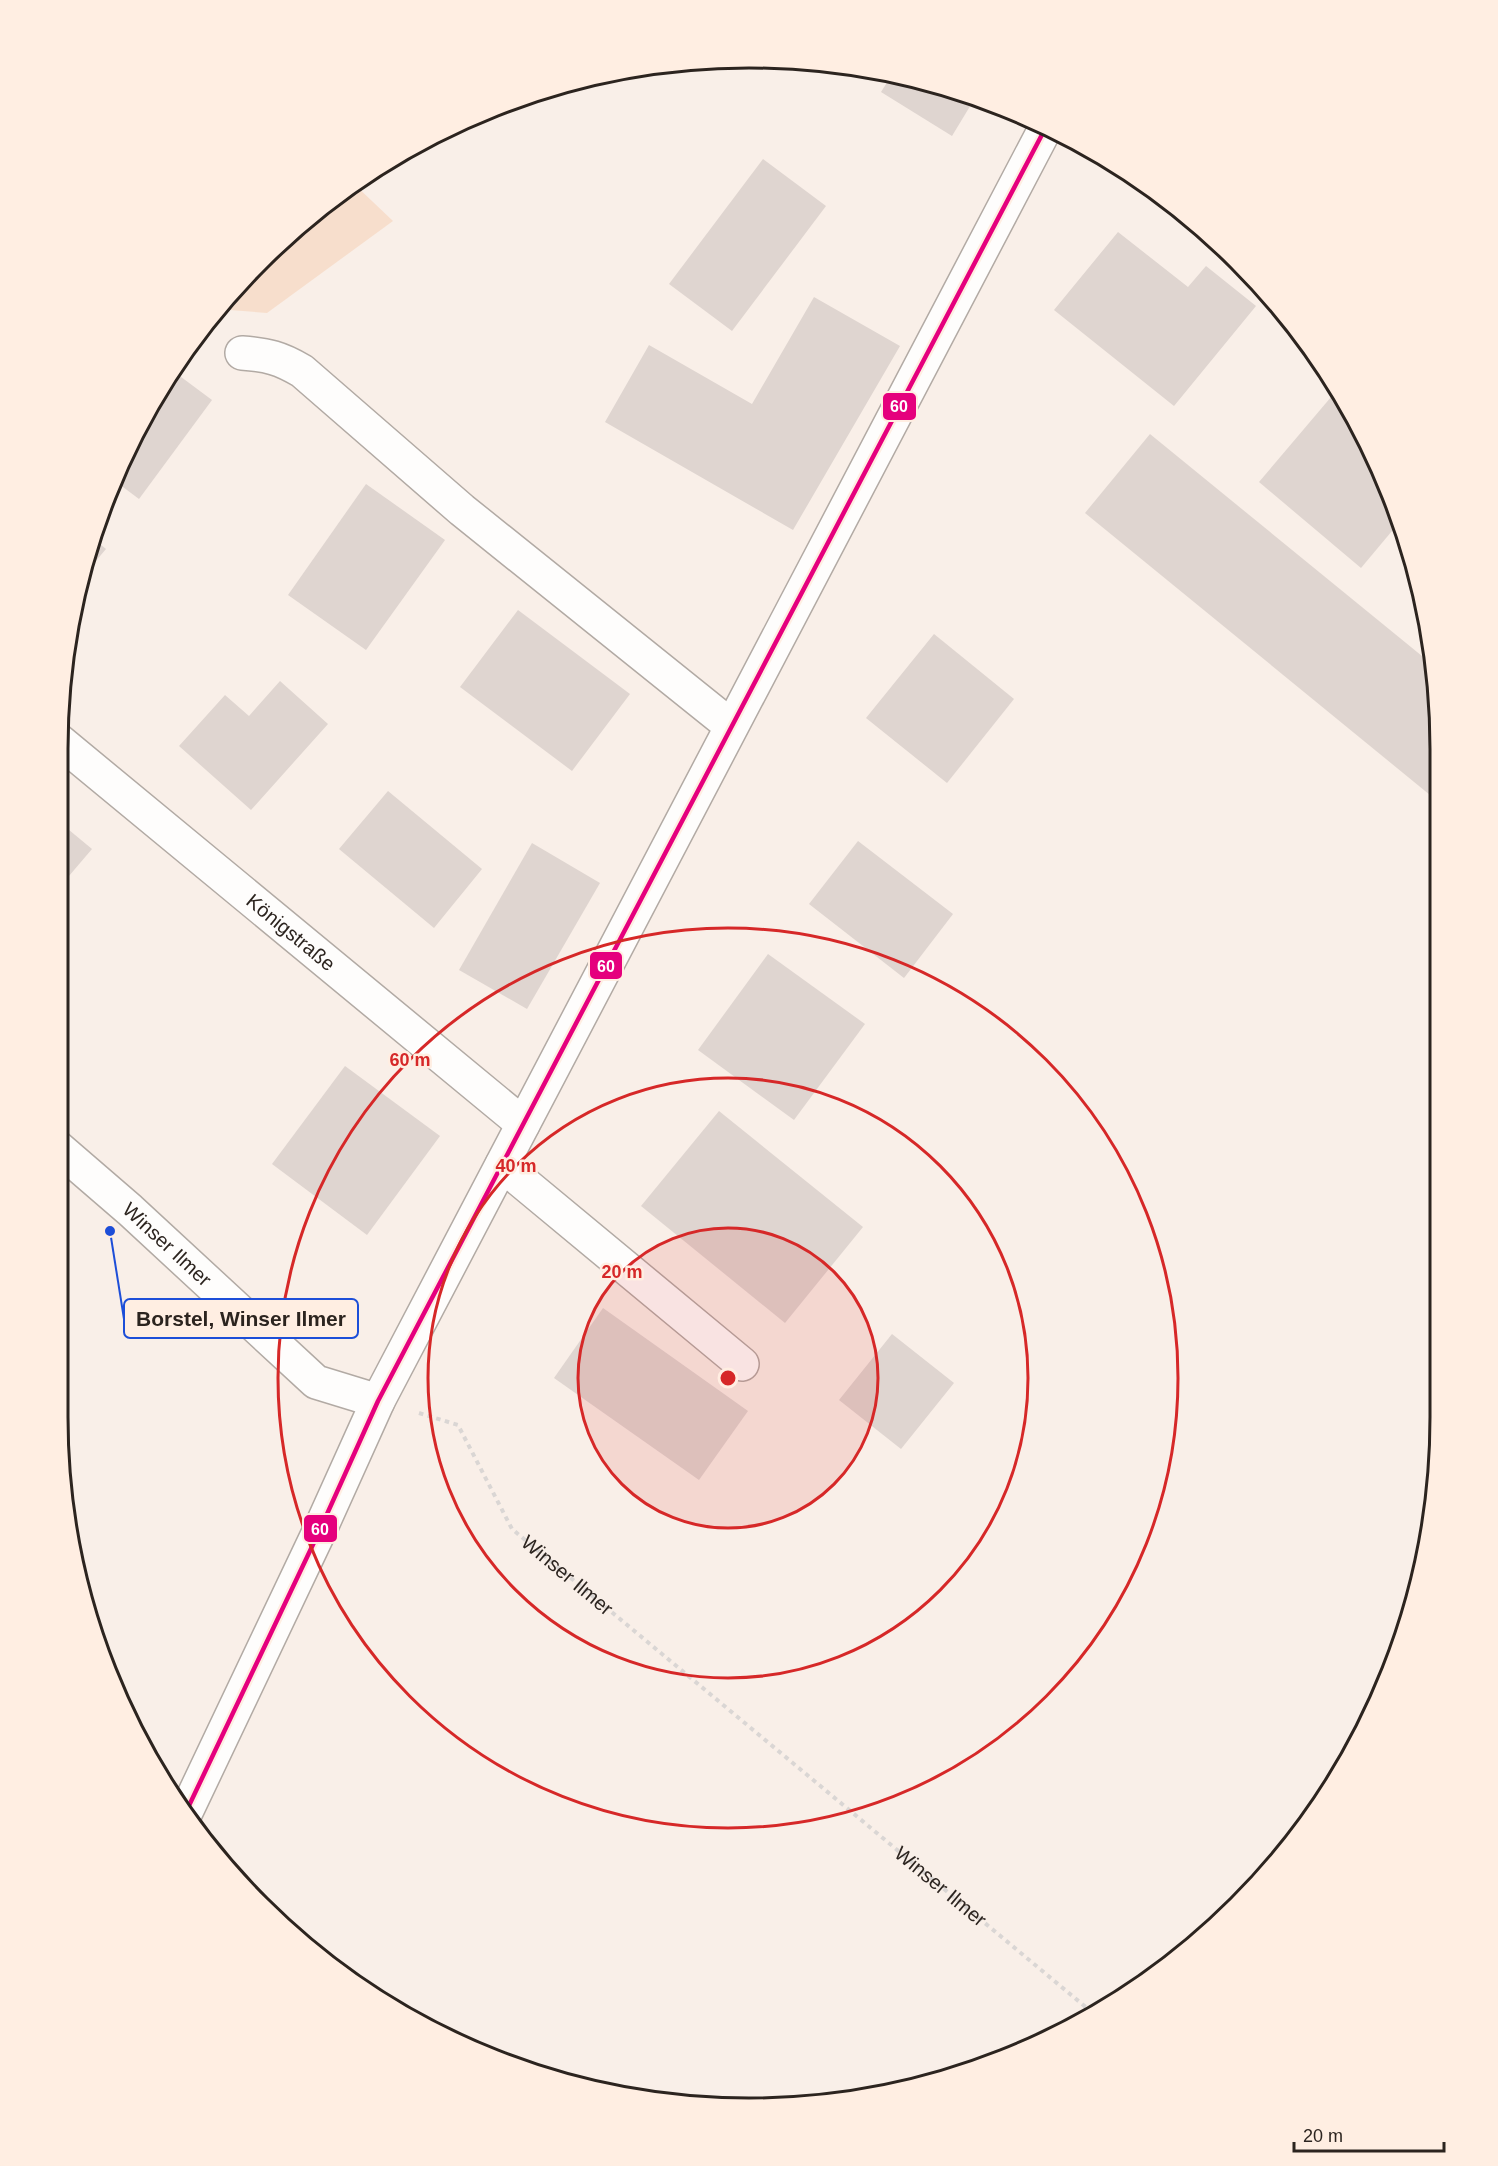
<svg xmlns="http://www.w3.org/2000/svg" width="1498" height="2166" font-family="Arial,sans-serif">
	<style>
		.green { fill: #f7decc }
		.building { fill: #dfd5d0 }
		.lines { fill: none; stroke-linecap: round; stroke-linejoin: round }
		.minor-casing { stroke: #b2aaa4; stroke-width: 36 }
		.path { stroke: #dad6d4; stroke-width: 4; stroke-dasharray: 4.5 4.5; stroke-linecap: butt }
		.minor { stroke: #fefdfc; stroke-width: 33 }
		.bus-1-casing { stroke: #ffeee2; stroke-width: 9 }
		.bus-1 { stroke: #e5007d; stroke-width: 4.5 }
		.ring { fill: none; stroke: #d62828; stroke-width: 3 }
		.labels { text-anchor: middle; stroke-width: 5; stroke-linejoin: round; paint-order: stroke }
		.street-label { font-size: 20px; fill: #2c241f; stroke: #ffeee2 }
		.rim { fill: none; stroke: #2c241f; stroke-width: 3 }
		.centre { fill: #d62828; stroke: #ffeee2; stroke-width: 3 }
		.ring-label { font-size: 18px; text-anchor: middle; font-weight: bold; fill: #d62828; stroke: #ffeee2; stroke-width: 5; stroke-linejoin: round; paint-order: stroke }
		.leader { fill: none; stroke: #1d4ed8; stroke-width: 2 }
		.callout-dot { fill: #1d4ed8; stroke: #ffeee2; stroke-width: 2 }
		.callout { fill: #ffeee2; stroke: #1d4ed8; stroke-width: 2 }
		.callout-label { font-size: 21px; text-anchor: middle; font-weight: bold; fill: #2c241f }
		.line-badge { stroke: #ffeee2; stroke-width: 2 }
		.badge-label { font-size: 16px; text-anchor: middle; font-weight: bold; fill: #fff }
	</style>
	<rect width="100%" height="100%" fill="#f9efe8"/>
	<polygon class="green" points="353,183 393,221 267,313 217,309 260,259"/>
	<g class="building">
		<polygon points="893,73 975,98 952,136 881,92"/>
		<polygon points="763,159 826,206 732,331 669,284"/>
		<polygon points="1118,232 1188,287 1206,266 1256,306 1174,406 1054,310"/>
		<polygon points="814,297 900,346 793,530 605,422 649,345 752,404"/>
		<polygon points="173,371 212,400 139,499 115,481 129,443"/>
		<polygon points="1337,390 1369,443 1397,525 1361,568 1259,482"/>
		<polygon points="1150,434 1433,665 1441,749 1441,804 1085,513"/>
		<polygon points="366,484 445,540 366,650 288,595"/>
		<polygon points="95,540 106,549 84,575"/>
		<polygon points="518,610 630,694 572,771 460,687"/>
		<polygon points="934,634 1014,699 947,783 866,718"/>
		<polygon points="280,681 328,724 251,810 179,746 225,695 249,716"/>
		<polygon points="388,791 482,869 434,928 339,849"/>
		<polygon points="57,820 92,849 57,890"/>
		<polygon points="858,841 953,914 904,978 809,904"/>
		<polygon points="532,843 600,883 527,1009 459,970"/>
		<polygon points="768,954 865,1024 794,1120 698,1050"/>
		<polygon points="345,1066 440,1136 367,1235 272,1164"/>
		<polygon points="719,1111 863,1227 785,1323 641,1206"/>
		<polygon points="603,1308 748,1411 699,1480 554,1378"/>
		<polygon points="892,1334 954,1383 901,1449 839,1400"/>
	</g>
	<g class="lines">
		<defs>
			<g id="minor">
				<path d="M242,353C268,355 280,358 302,371L462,510L731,726"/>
				<path id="s2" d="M58,740L523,1124"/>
				<path id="s3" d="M57,1147L130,1210L316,1382L378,1401"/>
				<polyline points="502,1165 742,1364"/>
				<polyline points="185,1814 318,1534 378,1401 1046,127"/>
			</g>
		</defs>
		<use href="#minor" class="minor-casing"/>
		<path class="path" id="s1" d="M419,1413L458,1425L512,1529L1094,2014"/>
		<use href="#minor" class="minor"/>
		<defs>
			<polyline id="bus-1" points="185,1814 318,1534 378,1401 1046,127"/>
		</defs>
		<use href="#bus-1" class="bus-1-casing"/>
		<use href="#bus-1" class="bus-1"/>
	</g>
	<circle cx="728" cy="1378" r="150" fill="#d62828" fill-opacity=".12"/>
	<g class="ring">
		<circle cx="728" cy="1378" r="150"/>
		<circle cx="728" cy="1378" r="300"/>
		<circle cx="728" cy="1378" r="450"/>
	</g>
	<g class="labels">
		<g class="street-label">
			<text dy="7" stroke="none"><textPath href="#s2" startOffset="302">Königstraße</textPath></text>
			<text dy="7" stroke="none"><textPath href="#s3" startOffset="147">Winser Ilmer</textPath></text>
			<text dy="7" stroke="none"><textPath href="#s1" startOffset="230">Winser Ilmer</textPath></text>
			<text dy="7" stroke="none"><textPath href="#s1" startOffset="716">Winser Ilmer</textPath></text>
		</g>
	</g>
	<path d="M0 0H1498V2166H0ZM749 68H749A681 681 0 0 1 1430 749V1417A681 681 0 0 1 749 2098H749A681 681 0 0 1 68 1417V749A681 681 0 0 1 749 68Z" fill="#ffeee2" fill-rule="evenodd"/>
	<path class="rim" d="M749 68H749A681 681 0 0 1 1430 749V1417A681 681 0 0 1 749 2098H749A681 681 0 0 1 68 1417V749A681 681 0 0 1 749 68Z"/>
	<circle cx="728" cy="1378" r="9" class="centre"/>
	<g class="ring-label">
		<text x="410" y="1066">60 m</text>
		<text x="516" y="1172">40 m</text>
		<text x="622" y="1278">20 m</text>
	</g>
	<path class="leader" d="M110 1231L124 1319"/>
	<circle class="callout-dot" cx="110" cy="1231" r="6"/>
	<rect class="callout" x="124" y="1299" width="234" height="39" rx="6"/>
	<g class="callout-label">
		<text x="241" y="1326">Borstel, Winser Ilmer</text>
	</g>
	<g class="line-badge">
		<rect x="882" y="392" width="35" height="29" rx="6" fill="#e5007d"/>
		<rect x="589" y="951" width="34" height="29" rx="6" fill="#e5007d"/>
		<rect x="303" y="1514" width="35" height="29" rx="6" fill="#e5007d"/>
	</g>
	<g class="badge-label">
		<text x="899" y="412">60</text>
		<text x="606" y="972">60</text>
		<text x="320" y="1535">60</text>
	</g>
	<path d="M1294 2142v9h150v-9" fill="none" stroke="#2c241f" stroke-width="3"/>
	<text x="1303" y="2142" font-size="18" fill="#2c241f" stroke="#ffeee2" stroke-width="4.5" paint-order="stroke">20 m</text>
</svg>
